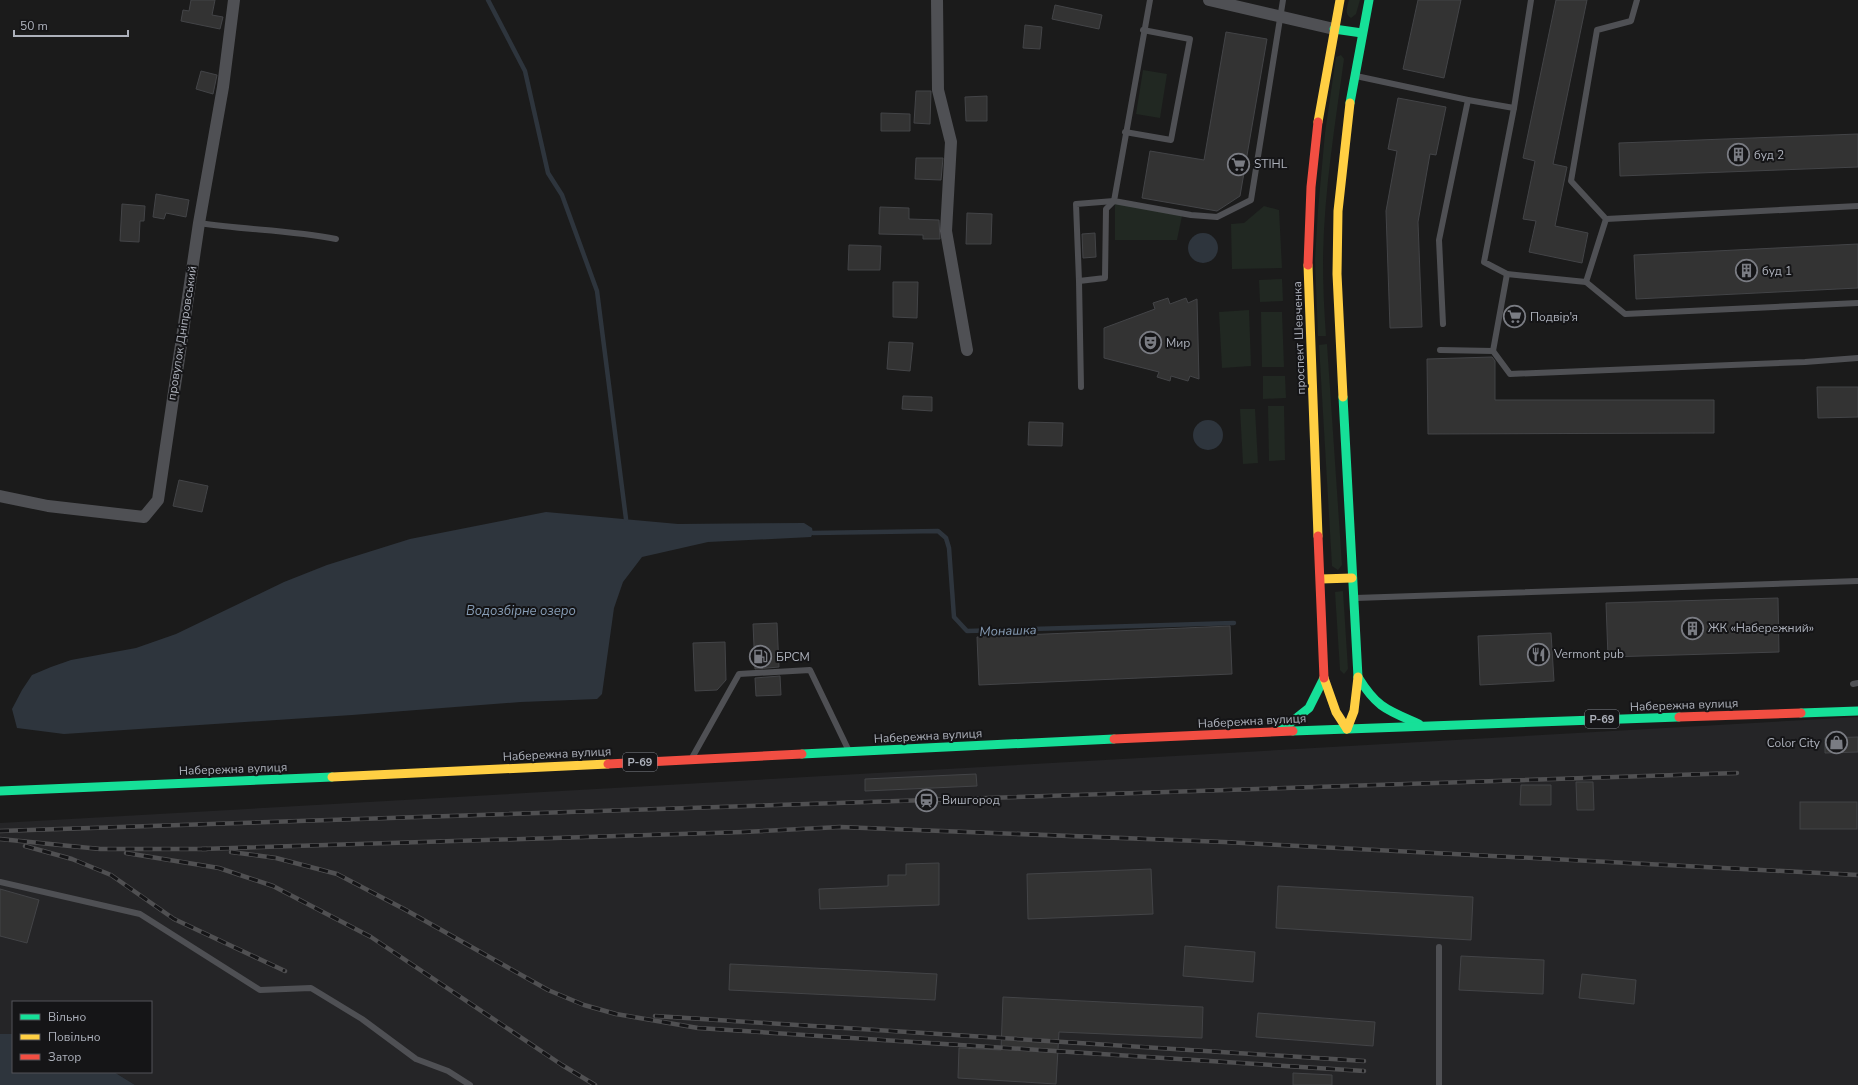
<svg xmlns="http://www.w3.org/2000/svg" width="1858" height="1085" font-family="'Nunito Sans',sans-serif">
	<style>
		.built { fill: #252527 }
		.green { fill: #212822 }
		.water { fill: #2e353d }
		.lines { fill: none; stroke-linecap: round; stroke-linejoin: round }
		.stream { stroke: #2e353d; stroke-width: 4.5 }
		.building { fill: #333; stroke: #434447 }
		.lane { stroke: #4f5054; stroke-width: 6 }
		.street { stroke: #4f5054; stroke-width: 12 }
		.fast { stroke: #16e098; stroke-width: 9 }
		.slow { stroke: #ffcf43; stroke-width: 9 }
		.jam { stroke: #f24e42; stroke-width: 9 }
		.rail-casing { stroke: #505052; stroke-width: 4.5 }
		.rail { stroke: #151517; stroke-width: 3; stroke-dasharray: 9; stroke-linecap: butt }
		.labels { text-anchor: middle; stroke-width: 4; stroke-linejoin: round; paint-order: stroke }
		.shield { fill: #151517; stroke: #7f828a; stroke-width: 1 }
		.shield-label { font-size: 11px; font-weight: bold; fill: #adb1bb }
		.poi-label { font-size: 12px; fill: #adb1bb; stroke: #151517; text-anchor: start }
		.street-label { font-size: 12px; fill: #adb1bb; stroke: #151517 }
		.water-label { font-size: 13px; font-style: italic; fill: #869cb4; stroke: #151517 }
	</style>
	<rect width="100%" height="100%" fill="#1b1b1b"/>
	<polygon class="built" points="1858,717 1858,1085 135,1085 114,1072 151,1072 151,1002 13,1002 13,1034 0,1034 0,823"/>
	<g class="green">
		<path d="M1349,0H1360L1356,14L1351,18C1344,14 1347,7 1349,0Z"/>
		<path d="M1341,55L1344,59C1335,125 1324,192 1323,259C1323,285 1324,310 1326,336H1318L1315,260L1318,210L1325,133L1336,57Z"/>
		<polygon points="1143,70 1167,74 1160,118 1136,114"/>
		<polygon points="1115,202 1183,211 1177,240 1115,240"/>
		<polygon points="1264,206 1279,210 1282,268 1232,269 1231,224 1244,223"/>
		<polygon points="1282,279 1283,301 1260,302 1259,280"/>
		<polygon points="1249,310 1251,366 1222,368 1219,312"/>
		<polygon points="1261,312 1282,312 1284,367 1262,367"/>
		<polygon points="1327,344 1342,565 1338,570 1332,566 1319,345"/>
		<polygon points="1263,376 1285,376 1286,398 1263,399"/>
		<polygon points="1268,406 1284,406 1285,460 1269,461"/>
		<polygon points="1240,409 1255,409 1258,463 1243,464"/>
		<polygon points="1343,591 1348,669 1344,674 1340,670 1335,592"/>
	</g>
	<g class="water">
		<circle cx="1203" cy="248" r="15"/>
		<circle cx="1208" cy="435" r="15"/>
		<polygon points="546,512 678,524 804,523 812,528 813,533 811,537 708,542 642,557 623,582 614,608 602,694 597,699 521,702 352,715 64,734 17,728 12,709 22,690 32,675 51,667 71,660 136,648 176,634 284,582 327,565 410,539"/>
		<polygon points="0,1034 13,1034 13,1072 114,1072 135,1085 0,1085"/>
	</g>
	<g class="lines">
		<g class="stream">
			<polyline points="488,0 525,71 548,173 562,195 597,291 626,519"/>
			<polyline points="813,533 938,531 946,538 949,548 954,617 967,631 1234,623"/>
		</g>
	</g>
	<g class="building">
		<polygon points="191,0 215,0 212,15 223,17 220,29 181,21 183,10 189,11"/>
		<polygon points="1418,0 1461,0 1444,78 1403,69"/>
		<polygon points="1556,0 1587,0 1553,164 1567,167 1555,226 1588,233 1582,263 1529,252 1536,221 1523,219 1535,161 1523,158"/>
		<polygon points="1055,5 1102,15 1099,29 1052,19"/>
		<polygon points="1025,25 1042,27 1040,49 1023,48"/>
		<polygon points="1226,32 1267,39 1240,196 1217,211 1142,198 1150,151 1204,160"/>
		<polygon points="201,71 217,75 213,94 196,89"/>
		<polygon points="916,91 931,91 930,124 914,123"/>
		<polygon points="987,96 987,121 966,121 965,97"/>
		<polygon points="1398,98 1446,107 1436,155 1430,154 1418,222 1422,327 1390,328 1386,211 1397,151 1388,149"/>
		<polygon points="881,113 910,114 910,131 881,131"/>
		<polygon points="1858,134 1858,167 1620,176 1619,143"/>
		<polygon points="916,158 943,158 941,180 915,179"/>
		<polygon points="156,194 189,200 186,217 166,213 164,219 153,217"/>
		<polygon points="122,204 145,206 144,221 140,221 139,242 120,241"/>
		<polygon points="880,207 909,208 909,219 939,220 940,239 923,239 923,235 879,234"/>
		<polygon points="967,213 992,214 991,244 966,244"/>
		<polygon points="1095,233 1096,257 1083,258 1082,234"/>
		<polygon points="1858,244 1858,288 1636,299 1634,255"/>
		<polygon points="849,245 881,246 880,270 848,270"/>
		<polygon points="893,282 918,282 917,318 893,317"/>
		<polygon points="1168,298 1170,304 1186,298 1188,303 1197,299 1199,379 1190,376 1188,381 1171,376 1170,381 1157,377 1159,372 1104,358 1104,328 1155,309 1153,303"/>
		<polygon points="889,342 913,343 910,371 887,369"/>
		<polygon points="1492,357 1495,361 1495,400 1714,400 1714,433 1428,434 1427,359"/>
		<polygon points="1817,387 1858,387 1858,417 1818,418"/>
		<polygon points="903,396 932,397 932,411 902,409"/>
		<polygon points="1029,422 1063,423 1062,446 1028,445"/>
		<polygon points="179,480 208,486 202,512 173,506"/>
		<polygon points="1778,598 1779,652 1608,657 1606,603"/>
		<polygon points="777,623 779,667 755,669 753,624"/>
		<polygon points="1230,626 1232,674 979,685 977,637"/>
		<polygon points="1551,633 1554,681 1480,685 1478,636"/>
		<polygon points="725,642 726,680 717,690 695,691 693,643"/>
		<polygon points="780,676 781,695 756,696 755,678"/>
		<polygon points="1858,737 1858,752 1825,753 1825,738"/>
		<polygon points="976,774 977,786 865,791 865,779"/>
		<polygon points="1576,782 1593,782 1594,810 1577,810"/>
		<polygon points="1521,785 1551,785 1551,805 1520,805"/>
		<rect x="1800" y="802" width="57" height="27"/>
		<polygon points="939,863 939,905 820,909 819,889 888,886 888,875 906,875 906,864"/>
		<polygon points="1151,869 1153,914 1028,919 1027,874"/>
		<polygon points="1278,886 1473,897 1471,940 1276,928"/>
		<polygon points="0,889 39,900 27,943 0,936"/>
		<polygon points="1185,946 1255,952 1253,982 1183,976"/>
		<polygon points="1461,956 1544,960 1543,994 1459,990"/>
		<polygon points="730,964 937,974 935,1000 729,990"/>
		<polygon points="1582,974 1636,980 1634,1004 1579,998"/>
		<polygon points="1003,997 1203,1007 1202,1038 1059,1032 1056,1084 958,1078 959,1048 1001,1050"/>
		<polygon points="1258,1013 1375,1022 1373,1046 1256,1037"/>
		<polygon points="1293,1073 1332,1075 1332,1085 1293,1085"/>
	</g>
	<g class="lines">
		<g class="lane">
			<polyline points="1150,0 1114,201 1191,215 1217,217 1251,200 1283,0"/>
			<polyline points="1356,76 1468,100 1514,108 1484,262 1507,274 1586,282 1606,219 1571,181 1597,30 1631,21 1637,0"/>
			<polyline points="1514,108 1531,0"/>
			<polyline points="1125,132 1171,140 1190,39 1143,30"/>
			<polyline points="1606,219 1858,206"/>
			<path d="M199,223C245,230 291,230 336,239"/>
			<polyline points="1079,281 1076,204 1114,201"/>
			<polyline points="1586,282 1625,314 1858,303"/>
			<polyline points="1443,324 1439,240 1468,100"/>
			<polyline points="1440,350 1493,351 1510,374 1805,362 1858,358"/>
			<polyline points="1493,351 1507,274"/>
			<polyline points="1081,387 1079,281 1105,278 1106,209 1114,201"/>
			<polyline points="1355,598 1858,581"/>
			<polyline points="1853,684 1858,683"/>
			<polyline points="693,756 739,674 810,670 848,749"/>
			<polyline points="0,882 140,914 260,990 311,988 362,1019 416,1059 448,1071 470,1085"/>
			<polyline points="1439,1085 1439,947"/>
		</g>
		<g class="street">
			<polyline points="937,0 938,90 951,142 946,231 967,350"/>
			<polyline points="1209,0 1334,29"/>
			<polyline points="0,496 48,506 144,517 158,500 199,223 223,87 234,0"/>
		</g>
		<g class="fast">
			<polyline points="1334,29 1362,33"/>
			<polyline points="1350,103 1369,0"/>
			<polyline points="1343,397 1358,677"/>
			<path d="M1358,677C1377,708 1387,710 1419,724"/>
			<polyline points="1801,713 1858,711"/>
			<polyline points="1280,731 1309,708 1324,678"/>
			<polyline points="1293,731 1679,717"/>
			<polyline points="802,754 1114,739"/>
			<polyline points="0,791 332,777"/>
		</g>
		<g class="slow">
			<polyline points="1318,122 1340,0"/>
			<polyline points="1308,265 1318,536"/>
			<polyline points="1343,397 1337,274 1338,211 1350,103"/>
			<polyline points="1321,579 1352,578"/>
			<polyline points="1324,678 1336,712 1347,729"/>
			<polyline points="1347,729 1354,711 1358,677"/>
			<polyline points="332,777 608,764"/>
		</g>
		<g class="jam">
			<polyline points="1308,265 1311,187 1318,122"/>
			<polyline points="1318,536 1324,678"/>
			<polyline points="1679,717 1801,713"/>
			<polyline points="1114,739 1293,731"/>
			<polyline points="608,764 802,754"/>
		</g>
		<defs>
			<g id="rail">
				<polyline points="0,831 1737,773"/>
				<polyline points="0,839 100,849 207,849"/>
				<polyline points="25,846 72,859 111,875 174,919 285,971"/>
				<polyline points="202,849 743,832 840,827 1224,842 1858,875"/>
				<polyline points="231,852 276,858 337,874 404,909 548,990 584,1005 616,1014 698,1028 1364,1071"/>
				<polyline points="126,853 219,868 273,886 371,937 562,1065 595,1085"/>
				<polyline points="655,1016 1364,1061"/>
			</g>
		</defs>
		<use href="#rail" class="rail-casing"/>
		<use href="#rail" class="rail"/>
	</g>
	<defs>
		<symbol id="building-ring" viewBox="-11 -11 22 22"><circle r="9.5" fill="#151517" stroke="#7a7c83" stroke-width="1.5"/><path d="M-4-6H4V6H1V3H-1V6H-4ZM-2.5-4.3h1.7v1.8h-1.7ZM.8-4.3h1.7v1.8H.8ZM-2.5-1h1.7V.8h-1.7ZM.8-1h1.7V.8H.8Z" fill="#7a7c83"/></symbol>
		<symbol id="supermarket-ring" viewBox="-11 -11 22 22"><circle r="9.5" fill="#151517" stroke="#7a7c83" stroke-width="1.5"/><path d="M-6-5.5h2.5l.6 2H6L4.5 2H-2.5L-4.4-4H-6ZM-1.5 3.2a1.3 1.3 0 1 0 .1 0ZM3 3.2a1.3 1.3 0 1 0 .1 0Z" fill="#7a7c83"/></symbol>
		<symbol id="theatre-ring" viewBox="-11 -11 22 22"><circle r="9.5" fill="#151517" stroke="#7a7c83" stroke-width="1.5"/><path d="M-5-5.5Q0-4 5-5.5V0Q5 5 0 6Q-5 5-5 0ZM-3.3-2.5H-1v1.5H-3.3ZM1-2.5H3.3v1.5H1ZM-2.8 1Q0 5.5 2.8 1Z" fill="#7a7c83"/></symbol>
		<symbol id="restaurant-ring" viewBox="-11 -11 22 22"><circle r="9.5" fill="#151517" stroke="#7a7c83" stroke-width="1.5"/><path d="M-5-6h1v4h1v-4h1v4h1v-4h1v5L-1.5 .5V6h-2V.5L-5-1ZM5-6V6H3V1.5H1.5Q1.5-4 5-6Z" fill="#7a7c83"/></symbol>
		<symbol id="fuel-ring" viewBox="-11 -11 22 22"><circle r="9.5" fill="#151517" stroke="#7a7c83" stroke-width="1.5"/><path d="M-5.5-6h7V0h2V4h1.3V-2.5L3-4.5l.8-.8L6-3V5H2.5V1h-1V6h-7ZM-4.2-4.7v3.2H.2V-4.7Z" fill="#7a7c83"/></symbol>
		<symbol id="shop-ring" viewBox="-11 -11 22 22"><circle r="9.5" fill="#151517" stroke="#7a7c83" stroke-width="1.5"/><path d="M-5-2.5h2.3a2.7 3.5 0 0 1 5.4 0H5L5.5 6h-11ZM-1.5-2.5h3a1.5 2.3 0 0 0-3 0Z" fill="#7a7c83"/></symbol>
		<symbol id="station-ring" viewBox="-11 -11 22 22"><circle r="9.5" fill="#151517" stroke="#7a7c83" stroke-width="1.5"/><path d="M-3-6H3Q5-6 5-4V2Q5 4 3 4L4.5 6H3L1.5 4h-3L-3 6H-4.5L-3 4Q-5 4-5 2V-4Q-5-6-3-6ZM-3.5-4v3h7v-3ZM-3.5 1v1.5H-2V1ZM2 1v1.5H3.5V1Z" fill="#7a7c83"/></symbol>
	</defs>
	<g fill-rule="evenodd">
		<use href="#building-ring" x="1726" y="142" width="25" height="25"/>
		<use href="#supermarket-ring" x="1226" y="152" width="25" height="25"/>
		<use href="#building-ring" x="1734" y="258" width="25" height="25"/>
		<use href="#supermarket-ring" x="1502" y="304" width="25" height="25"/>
		<use href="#theatre-ring" x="1138" y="330" width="25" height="25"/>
		<use href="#building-ring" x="1680" y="616" width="25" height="25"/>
		<use href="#restaurant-ring" x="1526" y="642" width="25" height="25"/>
		<use href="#fuel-ring" x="748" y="644" width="25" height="25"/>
		<use href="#shop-ring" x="1824" y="730" width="25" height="25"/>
		<use href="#station-ring" x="914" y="788" width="25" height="25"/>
	</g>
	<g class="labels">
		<g class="shield">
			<rect x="1585" y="710" width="34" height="18" rx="3"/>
			<rect x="623" y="753" width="34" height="18" rx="3"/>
		</g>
		<g class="shield-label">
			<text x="1602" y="723">Р-69</text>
			<text x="640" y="766">Р-69</text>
		</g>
		<g class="poi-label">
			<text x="1754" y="159">буд 2</text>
			<text x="1254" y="168">STIHL</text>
			<text x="1762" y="275">буд 1</text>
			<text x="1530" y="321">Подвір'я</text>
			<text x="1166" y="347">Мир</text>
			<text x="1708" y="632">ЖК «Набережний»</text>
			<text x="1554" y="658">Vermont pub</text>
			<text x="776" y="661">БРСМ</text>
			<text x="1820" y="747" text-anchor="end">Color City</text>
			<text x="942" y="804">Вишгород</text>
		</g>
		<g class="street-label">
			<text transform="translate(182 333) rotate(-81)" y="4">провулок Дніпровський</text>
			<text transform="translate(1299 338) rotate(-92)" y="4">проспект Шевченка</text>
			<text transform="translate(1684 705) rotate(-2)" y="4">Набережна вулиця</text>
			<text transform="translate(1252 721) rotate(-3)" y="4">Набережна вулиця</text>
			<text transform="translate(928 736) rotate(-3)" y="4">Набережна вулиця</text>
			<text transform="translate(557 754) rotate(-3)" y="4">Набережна вулиця</text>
			<text transform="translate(233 769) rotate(-2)" y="4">Набережна вулиця</text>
		</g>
		<g class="water-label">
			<text x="521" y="615">Водозбірне озеро</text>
			<text transform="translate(1008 630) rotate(-2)" y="5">Монашка</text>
		</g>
	</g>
	<rect x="12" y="1001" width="140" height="72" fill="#151517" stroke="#525359"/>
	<rect x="20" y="1014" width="20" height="6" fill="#16e098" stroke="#525359"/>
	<text x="48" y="1021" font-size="12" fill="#adb1bb">Вільно</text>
	<rect x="20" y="1034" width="20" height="6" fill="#ffcf43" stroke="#525359"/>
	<text x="48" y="1041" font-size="12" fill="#adb1bb">Повільно</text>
	<rect x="20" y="1054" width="20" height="6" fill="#f24e42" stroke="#525359"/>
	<text x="48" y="1061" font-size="12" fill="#adb1bb">Затор</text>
	<path d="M14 30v6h114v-6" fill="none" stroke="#adb1bb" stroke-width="2"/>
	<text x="20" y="30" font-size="12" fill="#adb1bb" stroke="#151517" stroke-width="3" paint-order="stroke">50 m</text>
</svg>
